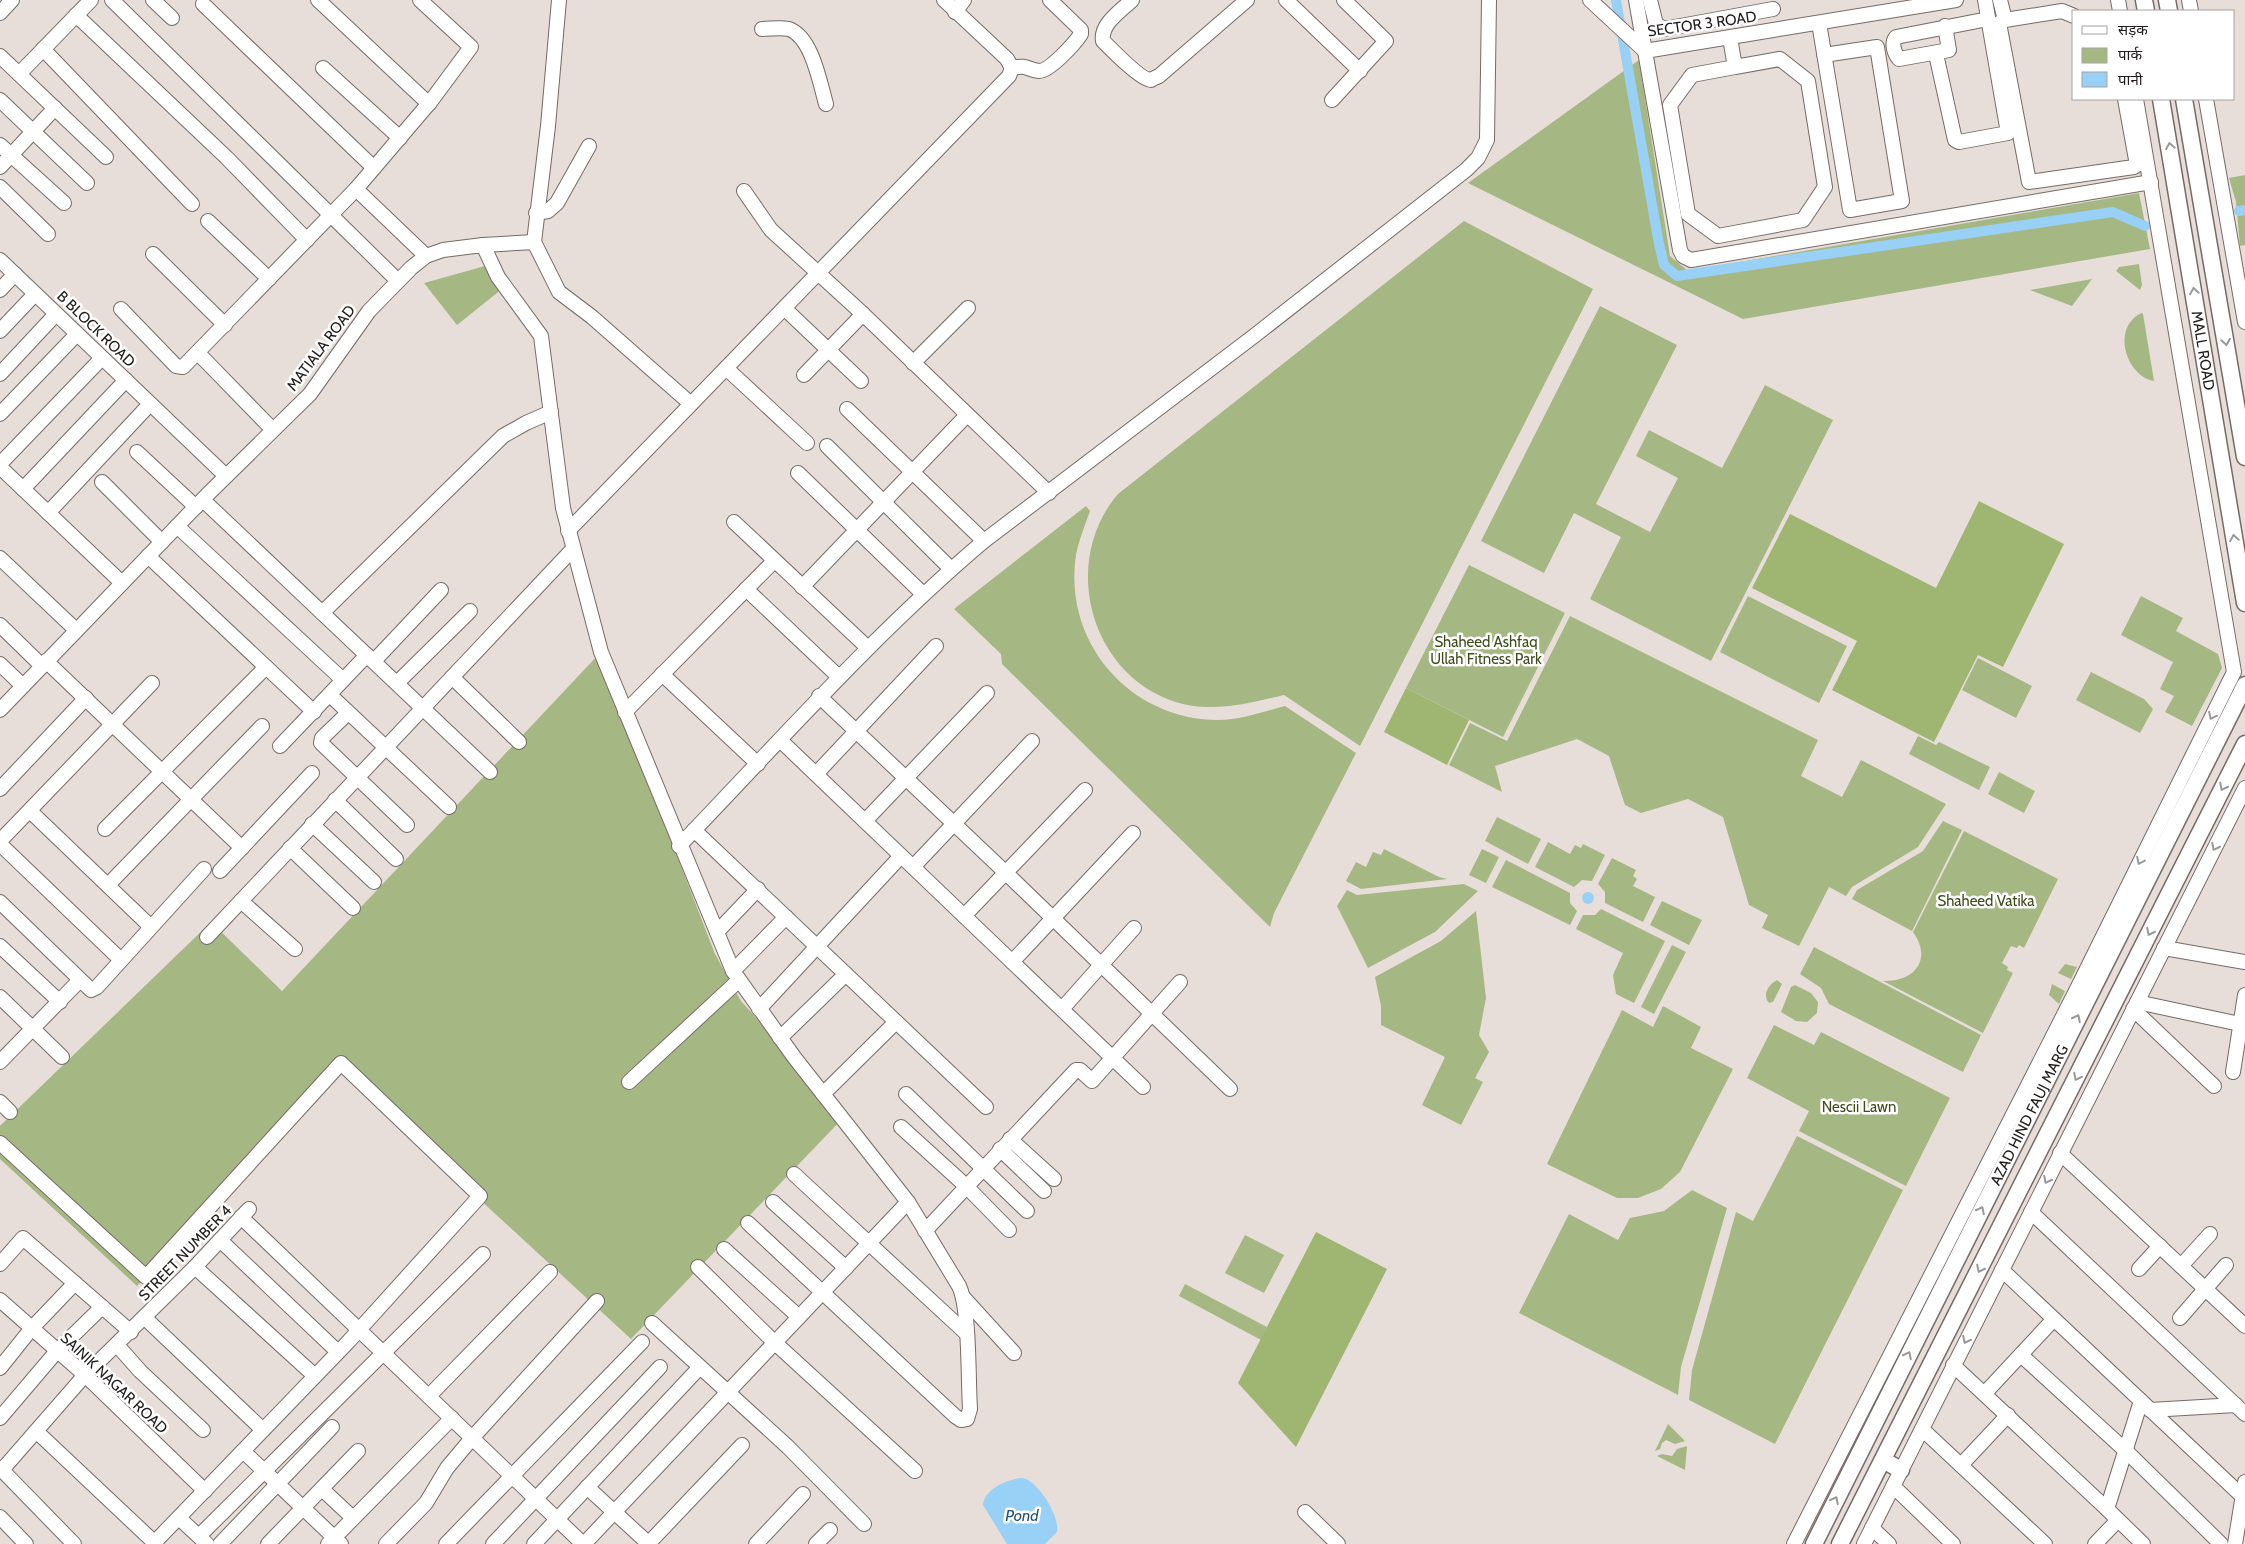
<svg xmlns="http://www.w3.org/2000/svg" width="2245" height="1544" font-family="Cabin,'Noto Sans Devanagari',sans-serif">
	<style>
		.green { fill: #a5b884 }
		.forest { fill: #9eb671 }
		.water { fill: #99d0f5 }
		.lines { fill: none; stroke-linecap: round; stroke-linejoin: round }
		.canal { stroke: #99d0f5; stroke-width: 10 }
		.minor-casing { stroke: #746b67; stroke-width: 16 }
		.major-casing { stroke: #746b67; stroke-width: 19 }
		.minor { stroke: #fff; stroke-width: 14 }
		.major { stroke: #fff; stroke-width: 16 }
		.oneway { stroke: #9b9998 }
		.labels { text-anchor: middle; stroke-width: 5; stroke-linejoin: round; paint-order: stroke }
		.street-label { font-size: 15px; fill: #201c1b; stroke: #fff }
		.park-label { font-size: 15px; fill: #3c4c1a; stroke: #fff }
		.water-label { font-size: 16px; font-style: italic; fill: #1e5271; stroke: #fff }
	</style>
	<rect width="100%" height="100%" fill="#e8ded9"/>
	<g class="green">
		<polygon points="1639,60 1670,256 1688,271 2139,193 2150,249 1743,319 1468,183"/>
		<polygon points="2245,175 2245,245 2240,246 2236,202 2229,178"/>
		<path d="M1464,221L1593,289L1360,746L1284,695C1250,703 1219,712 1183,704C1092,681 1058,564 1118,494Z"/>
		<polygon points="2139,264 2142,285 2140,290 2116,271 2119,267"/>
		<polygon points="485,266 502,289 457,325 424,283"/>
		<polygon points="2092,279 2072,306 2030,290"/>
		<polygon points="1600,306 1677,345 1596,504 1650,532 1678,478 1636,456 1649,430 1722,468 1765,385 1833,420 1711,661 1590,599 1621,537 1574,513 1544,573 1481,541"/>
		<path d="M2142,313L2143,314L2154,381C2125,376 2111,326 2142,313Z"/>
		<path d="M1086,506L1090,511C1085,525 1079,540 1076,555C1063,642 1129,719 1218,720C1241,720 1262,712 1285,706L1356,753L1274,913L1270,927L1002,664L1001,654L954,609Z"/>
		<polygon points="1469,565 1565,613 1503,737 1406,688"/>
		<polygon points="1748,596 1847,646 1819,703 1720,652"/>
		<polygon points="2141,596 2183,618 2176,631 2218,654 2222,668 2192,726 2165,712 2174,696 2160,689 2173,662 2121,635"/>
		<polygon points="1570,616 1818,740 1801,776 1842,797 1861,760 1946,804 1918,847 1852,887 1846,896 1829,887 1799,946 1762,928 1768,915 1749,905 1723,817 1688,799 1641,813 1625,805 1609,756 1577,739 1495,766 1502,792 1449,765 1470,723 1507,741"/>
		<polygon points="599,654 715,954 741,1001 845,1116 631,1339 336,1067 137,1286 0,1159 0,1126 211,922 282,991"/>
		<polygon points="1978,658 2032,686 2016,718 1962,690"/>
		<polygon points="2091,672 2144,699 2153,709 2140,733 2076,700"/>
		<polygon points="1918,736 1936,745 1939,742 1990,767 1979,790 1909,754"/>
		<polygon points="1999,772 2035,791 2024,813 1988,794"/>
		<polygon points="1497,817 1541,839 1528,864 1485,841"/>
		<polygon points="1943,821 1962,830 1912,931 1852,899 1857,890 1923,851"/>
		<path d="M1964,831L2058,879L2024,948L2019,945L2017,948L2011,946L2002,963L2008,967L2007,970L2013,973L1983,1033L1883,981C1914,982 1933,960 1913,932Z"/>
		<polygon points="1548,842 1570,854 1575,845 1581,848 1583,844 1605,855 1592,881 1582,880 1574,887 1535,867"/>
		<polygon points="1384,849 1439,877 1447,879 1361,889 1346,881 1356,862 1366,867 1373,852 1381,855"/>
		<polygon points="1482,849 1499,857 1486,883 1469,875"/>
		<polygon points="1612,858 1636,870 1633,876 1637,879 1633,886 1655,897 1643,922 1605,903 1605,892 1598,884"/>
		<polygon points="1506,860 1570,893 1570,903 1577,911 1570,925 1492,887"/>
		<polygon points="1464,884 1478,891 1435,932 1368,968 1337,906 1347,890 1357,895"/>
		<polygon points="1662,901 1702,920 1689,945 1650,925"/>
		<polygon points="1601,909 1665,941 1634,1003 1616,994 1613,975 1623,953 1576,929 1583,915 1595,915"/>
		<polygon points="1476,911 1486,998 1479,1035 1489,1052 1475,1078 1483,1082 1461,1125 1422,1105 1445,1057 1381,1025 1381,1006 1375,977 1441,941"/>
		<polygon points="1672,945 1686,952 1654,1014 1641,1007"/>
		<polygon points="1814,947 1981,1035 1963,1072 1829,1004 1821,988 1800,974"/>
		<polygon points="2065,964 2077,967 2071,979 2058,973"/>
		<path d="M1777,980L1782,984L1773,1002L1769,1003C1762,995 1768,985 1777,980Z"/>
		<polygon points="2052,984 2065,991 2059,1004 2049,995"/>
		<polygon points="1795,985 1811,993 1818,1002 1817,1013 1807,1022 1796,1021 1781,1012 1791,987"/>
		<polygon points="1663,1006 1701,1027 1691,1048 1733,1069 1680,1172 1661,1189 1638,1198 1617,1198 1547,1164 1622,1010 1653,1027"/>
		<polygon points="1774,1025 1814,1045 1821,1032 1950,1098 1906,1186 1799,1131 1809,1111 1747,1078"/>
		<polygon points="1797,1136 1903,1190 1775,1444 1689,1400 1692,1370 1736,1212 1753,1221"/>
		<polygon points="1692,1190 1727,1208 1681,1367 1678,1395 1519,1313 1569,1214 1618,1240 1630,1218 1664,1211"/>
		<polygon points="1245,1235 1284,1255 1264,1293 1225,1273"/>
		<polygon points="1185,1284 1267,1327 1261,1340 1179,1296"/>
		<polygon points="1668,1424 1685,1441 1675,1444 1666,1440 1662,1443 1660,1449 1655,1451"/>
		<polygon points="1687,1446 1685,1470 1657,1456 1662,1454 1672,1456 1677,1449"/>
	</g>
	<g class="forest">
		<polygon points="1979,501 2064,544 2003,667 1978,655 1934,742 1832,690 1857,641 1752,588 1790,514 1936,588"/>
		<polygon points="1406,688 1469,720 1447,765 1384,732"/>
		<polygon points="1316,1232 1387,1269 1296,1447 1238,1383"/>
	</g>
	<g class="water">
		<circle cx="1588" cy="898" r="6"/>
		<path d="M1022,1478C1038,1480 1060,1517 1057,1532L1045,1544H1007L983,1505C984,1489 1008,1479 1022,1478Z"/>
	</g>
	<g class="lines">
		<g class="canal">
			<polyline points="1616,0 1659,244 1664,265 1677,276 2113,212 2145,226"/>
			<polyline points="2239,211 2245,210"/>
		</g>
		<defs>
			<g id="minor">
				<polyline points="112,0 398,281"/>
				<polyline points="153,0 172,18"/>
				<polyline points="318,0 429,104"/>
				<polyline points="420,0 471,47 431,101 356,189 426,256"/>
				<path d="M1132,0C1121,11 1100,24 1103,41C1111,49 1141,80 1151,80C1152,79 1157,77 1159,76L1247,0"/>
				<polyline points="1286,0 1360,71"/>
				<polyline points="1590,0 1645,51 1956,0"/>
				<polyline points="1636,0 1680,250 1683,256 1691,260 2151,182"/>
				<polyline points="1650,0 1656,24 1664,29 1773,9"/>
				<polyline points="2000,0 2005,20"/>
				<polyline points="2118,0 2120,11"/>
				<polyline points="2189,0 2191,11"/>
				<polyline points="203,4 374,168"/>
				<polyline points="955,12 964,0"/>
				<polyline points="0,13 12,0"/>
				<polyline points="76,15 227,158 307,240"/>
				<polyline points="2074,16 2062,11 2005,20 1999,23 2029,182 2134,167 2137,165 2125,99"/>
				<polyline points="1819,23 1850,210 1902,201 1877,47 1824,55"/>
				<path d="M1945,26L1949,50L1899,59C1894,53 1891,43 1896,37L1988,19"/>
				<path d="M762,29C771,29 780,27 789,29C812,37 820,83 826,104"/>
				<polyline points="1730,38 1735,67 1780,59 1808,81 1825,187 1803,220 1718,236 1688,214 1670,105 1692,75 1735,67"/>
				<polyline points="43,49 192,204"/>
				<polyline points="1936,54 1955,140 1959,142 2008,133 1985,0"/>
				<polyline points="0,56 106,157"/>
				<polyline points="323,68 400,138"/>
				<path d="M1012,68C1028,64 1027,70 1039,71C1050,71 1075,43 1081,34V30L1050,0"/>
				<polyline points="19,74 91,0"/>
				<polyline points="2206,99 2245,322"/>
				<polyline points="0,100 87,183"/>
				<polyline points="1332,100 1386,41 1344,0"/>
				<polyline points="0,145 64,203"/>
				<polyline points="0,167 55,108"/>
				<polyline points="0,187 48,234"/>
				<polyline points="744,191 771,230 863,314 1049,493"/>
				<polyline points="536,213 548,211 557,203 589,146"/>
				<polyline points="208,221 269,279"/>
				<polyline points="534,242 548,126 559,0"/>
				<polyline points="483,245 534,242 559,292 592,317 691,404"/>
				<polyline points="153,254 225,325"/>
				<polyline points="0,260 226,476"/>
				<polyline points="0,290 15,274"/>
				<polyline points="784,308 861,381"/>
				<polyline points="121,309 176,366 183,367 356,189"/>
				<polyline points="0,331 35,294"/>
				<polyline points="198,353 273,430"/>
				<polyline points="913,363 968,308"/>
				<polyline points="726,368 807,443"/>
				<polyline points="0,374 56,314"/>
				<polyline points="804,375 863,314"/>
				<polyline points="847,409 984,541"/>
				<polyline points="0,414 77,334"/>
				<polyline points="827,446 951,569"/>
				<polyline points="137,452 196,507"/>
				<polyline points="0,464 102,358"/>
				<polyline points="0,467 122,583"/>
				<polyline points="798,473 923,594"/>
				<polyline points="102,482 162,542"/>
				<polyline points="23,489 126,380"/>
				<polyline points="203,500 490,772"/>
				<polyline points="48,513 150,404"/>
				<polyline points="734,522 868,648"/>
				<polyline points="177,526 343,680"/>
				<polyline points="568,531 1009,76 1012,68 1007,59 944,0"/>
				<polyline points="148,556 314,712"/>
				<polyline points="0,558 76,630"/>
				<polyline points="802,587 967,415"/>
				<polyline points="746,589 839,677"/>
				<polyline points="322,613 503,436 526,423 551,412"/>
				<polyline points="0,625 42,666"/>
				<polyline points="46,661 242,848"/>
				<polyline points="374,661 441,590"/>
				<polyline points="0,664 23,686"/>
				<polyline points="662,674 758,764"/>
				<polyline points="452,677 519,742"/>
				<polyline points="397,683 470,611"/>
				<polyline points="330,695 449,807"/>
				<polyline points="819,696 1005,872 1230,1089"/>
				<path d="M0,710L208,494L310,394L369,311L411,268L426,256L443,250L483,245L498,277L541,336L563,508L601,652L733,971L794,1057L908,1202L959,1286C970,1309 968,1380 970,1409L967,1419L961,1420L955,1416L748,1223"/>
				<polyline points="625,712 774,561"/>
				<polyline points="348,713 322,738 321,743 407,825"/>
				<polyline points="780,740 1143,1087"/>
				<polyline points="280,746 367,655"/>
				<polyline points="816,774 936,646"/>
				<polyline points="0,789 86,698"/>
				<polyline points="335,800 396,859"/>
				<polyline points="30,811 151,927"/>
				<polyline points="865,821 987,693"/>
				<polyline points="312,824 374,882"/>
				<polyline points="105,829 266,667"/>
				<polyline points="694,830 986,1107"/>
				<polyline points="0,841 152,683"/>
				<polyline points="0,844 121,960"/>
				<path d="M679,846C779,742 874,634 984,541L1254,336L1466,170L1478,158L1487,140L1489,0"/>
				<polyline points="290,848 353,908"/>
				<polyline points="913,867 1032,741"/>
				<polyline points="220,871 312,773"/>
				<polyline points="108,885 262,726"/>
				<polyline points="241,901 295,949"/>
				<polyline points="0,902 91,990 97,987 204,869"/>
				<polyline points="964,916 1085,790"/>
				<polyline points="717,932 758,889"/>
				<polyline points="207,937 573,549"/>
				<polyline points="0,946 60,1002"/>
				<polyline points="2164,948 2245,962"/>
				<polyline points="1012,962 1133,833"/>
				<polyline points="733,971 786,917"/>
				<polyline points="0,997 62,1057"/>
				<polyline points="2137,1002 2240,1024"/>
				<polyline points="759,1009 901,856"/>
				<polyline points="1062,1009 1134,928"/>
				<polyline points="2133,1009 2214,1086"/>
				<polyline points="780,1038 846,974"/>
				<polyline points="0,1062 79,981"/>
				<polyline points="2233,1072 2245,995"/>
				<polyline points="629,1082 738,981"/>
				<polyline points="823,1094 896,1022"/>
				<polyline points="906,1094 1027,1211"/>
				<polyline points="0,1102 10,1112"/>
				<polyline points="901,1127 966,1186 1009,1230"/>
				<polyline points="1010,1139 1054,1179"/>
				<polyline points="0,1143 146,1277 341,1063 480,1196 349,1341 153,1544"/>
				<polyline points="1000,1149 1044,1191"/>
				<polyline points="2060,1153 2245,1326"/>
				<polyline points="794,1174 966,1333"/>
				<polyline points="773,1202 846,1268"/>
				<polyline points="2031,1212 2245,1414"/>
				<polyline points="241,1217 583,1544"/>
				<polyline points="925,1231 1076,1070 1080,1070 1092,1081 1180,982"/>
				<polyline points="220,1240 338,1352"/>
				<polyline points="724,1249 799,1317"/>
				<polyline points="0,1264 23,1238 131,1332"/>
				<polyline points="2181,1266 2210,1234"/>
				<polyline points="195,1267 315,1376"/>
				<polyline points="698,1267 773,1341 915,1471"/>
				<polyline points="2139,1269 2160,1246"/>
				<polyline points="2002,1270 2242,1496"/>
				<polyline points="963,1297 1014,1353"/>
				<polyline points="0,1300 85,1375 205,1491"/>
				<polyline points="145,1318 263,1430"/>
				<polyline points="2180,1318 2226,1265"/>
				<polyline points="652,1323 788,1447 864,1524"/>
				<polyline points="117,1345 140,1371 203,1430"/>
				<polyline points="2021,1355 2125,1450 2221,1544"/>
				<polyline points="1953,1365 2107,1509 2141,1401"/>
				<polyline points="0,1368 32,1328 75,1283"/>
				<polyline points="1985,1393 2054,1319"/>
				<polyline points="429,1396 550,1272"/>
				<polyline points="2150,1410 2236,1405"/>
				<polyline points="0,1418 57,1351 102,1307"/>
				<polyline points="1922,1429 2045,1544"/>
				<polyline points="36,1431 156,1544"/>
				<polyline points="243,1451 341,1544"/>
				<polyline points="1961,1465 2008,1415"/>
				<polyline points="0,1468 74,1544"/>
				<polyline points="2,1470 85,1375 195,1267 249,1209"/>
				<polyline points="1893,1486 1953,1544"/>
				<polyline points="587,1487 649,1544"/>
				<polyline points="322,1489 353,1518"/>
				<polyline points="2107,1509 2143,1544"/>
				<polyline points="1305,1512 1338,1544"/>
				<polyline points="0,1517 26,1544"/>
				<polyline points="179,1518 207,1544"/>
				<polyline points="1872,1528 1889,1544"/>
				<polyline points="199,1536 483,1254"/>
				<polyline points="220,1544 332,1427"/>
				<polyline points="268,1544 358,1451"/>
				<polyline points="328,1544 452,1418"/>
				<polyline points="386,1544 426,1503 447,1468 473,1437 597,1301"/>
				<polyline points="446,1544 642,1342"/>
				<polyline points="493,1544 660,1367"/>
				<polyline points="534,1544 700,1367"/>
				<polyline points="584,1544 908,1202"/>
				<polyline points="648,1544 742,1445"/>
				<polyline points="756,1544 803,1494"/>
				<polyline points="816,1544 830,1530"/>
				<polyline points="1794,1544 2077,989 2234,672 2136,99"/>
				<polyline points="1864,1544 2245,788"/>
				<polyline points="2095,1544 2118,1520"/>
				<polyline points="2235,1544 2245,1482"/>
			</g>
			<g id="major">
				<polyline points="2144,0 2146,11"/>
				<polyline points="2167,0 2169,11"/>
				<path id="s1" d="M2161,99L2245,603"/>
				<polyline points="2184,99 2245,457"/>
				<polyline points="1883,1460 1901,1470"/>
				<path id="s2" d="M1814,1544L2245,685"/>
				<polyline points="1840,1544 2245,744"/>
			</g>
		</defs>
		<use href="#minor" class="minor-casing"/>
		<use href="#major" class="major-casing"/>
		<use href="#minor" class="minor"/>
		<use href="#major" class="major"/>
	</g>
	<defs><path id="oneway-chevron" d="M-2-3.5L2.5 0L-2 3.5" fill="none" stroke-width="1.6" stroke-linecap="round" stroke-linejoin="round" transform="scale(1.25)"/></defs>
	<g class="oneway">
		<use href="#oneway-chevron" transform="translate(2170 146) rotate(-100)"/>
		<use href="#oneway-chevron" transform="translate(2194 291) rotate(-99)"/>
		<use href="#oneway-chevron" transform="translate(2226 342) rotate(81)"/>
		<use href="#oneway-chevron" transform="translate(2234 538) rotate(-99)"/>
		<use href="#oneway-chevron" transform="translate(2212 716) rotate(116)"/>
		<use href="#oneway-chevron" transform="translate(2223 787) rotate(117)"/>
		<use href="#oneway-chevron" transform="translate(2215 847) rotate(117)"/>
		<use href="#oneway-chevron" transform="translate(2140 861) rotate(116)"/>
		<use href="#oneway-chevron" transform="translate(2150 932) rotate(117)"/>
		<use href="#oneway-chevron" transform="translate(2077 1018) rotate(-63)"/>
		<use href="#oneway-chevron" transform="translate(2077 1077) rotate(117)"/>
		<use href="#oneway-chevron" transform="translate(2047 1180) rotate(117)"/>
		<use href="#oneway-chevron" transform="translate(1981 1210) rotate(-63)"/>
		<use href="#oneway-chevron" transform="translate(1980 1269) rotate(117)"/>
		<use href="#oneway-chevron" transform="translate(1966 1340) rotate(117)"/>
		<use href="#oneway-chevron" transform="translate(1908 1355) rotate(-63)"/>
		<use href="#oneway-chevron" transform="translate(1835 1500) rotate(-63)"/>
	</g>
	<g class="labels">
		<g class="street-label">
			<text transform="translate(1702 24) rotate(-8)" y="5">SECTOR 3 ROAD</text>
			<text transform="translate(96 329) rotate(44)" y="5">B BLOCK ROAD</text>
			<text transform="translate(321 348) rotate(-53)" y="5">MATIALA ROAD</text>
			<text dy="5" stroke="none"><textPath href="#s1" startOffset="255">MALL ROAD</textPath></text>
			<text dy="5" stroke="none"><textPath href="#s2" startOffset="480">AZAD HIND FAUJ MARG</textPath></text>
			<text transform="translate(185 1253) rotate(-46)" y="5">STREET NUMBER 4</text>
			<text transform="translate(114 1383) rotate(43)" y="5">SAINIK NAGAR ROAD</text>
		</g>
		<g class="park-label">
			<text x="1486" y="647">Shaheed Ashfaq<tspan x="1486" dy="17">Ullah Fitness Park</tspan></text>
			<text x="1986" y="906">Shaheed Vatika</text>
			<text x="1859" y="1112">Nescii Lawn</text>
		</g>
		<g class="water-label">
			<text x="1022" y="1521">Pond</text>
		</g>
	</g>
	<rect x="2072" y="10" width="162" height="90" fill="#ffffff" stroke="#a6a4a4"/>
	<rect x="2082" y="26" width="25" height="8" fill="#ffffff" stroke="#a6a4a4"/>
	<text x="2118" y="35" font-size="15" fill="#201c1b">सड़क</text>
	<rect x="2082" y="48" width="25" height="15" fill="#a5b884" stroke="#a6a4a4"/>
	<text x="2118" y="60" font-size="15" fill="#201c1b">पार्क</text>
	<rect x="2082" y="72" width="25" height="15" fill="#99d0f5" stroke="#a6a4a4"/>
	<text x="2118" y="85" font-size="15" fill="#201c1b">पानी</text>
</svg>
